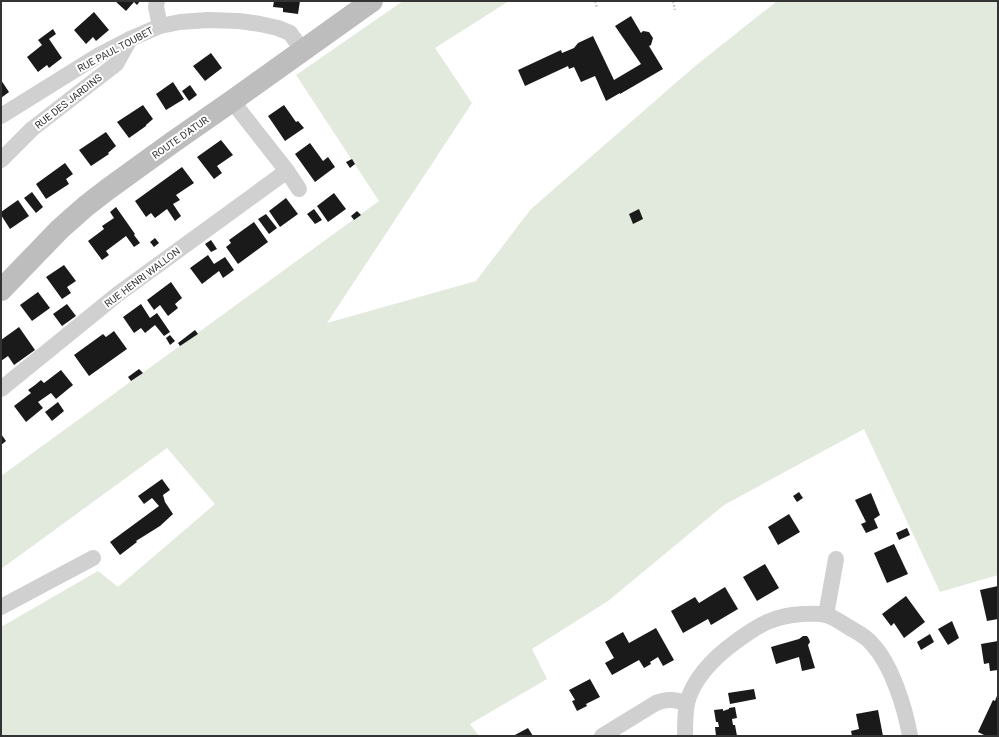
<svg xmlns="http://www.w3.org/2000/svg" width="999" height="737" font-family="Roboto,sans-serif">
	<style>
		.green { fill: #e2e9dd }
		.building { fill: #1a1a1a }
		.lines { fill: none; stroke-linecap: round; stroke-linejoin: round }
		.path { stroke: #cacaca; stroke-width: 2.5; stroke-dasharray: 2 2; stroke-linecap: butt }
		.minor { stroke: #d0d0d0; stroke-width: 16 }
		.secondary { stroke: #bdbdbd; stroke-width: 22 }
		.labels { text-anchor: middle; stroke-width: 4; stroke-linejoin: round; paint-order: stroke }
		.street-label { font-size: 10px; fill: #333; stroke: #fff }
	</style>
	<rect width="100%" height="100%" fill="#fff"/>
	<polygon class="green" points="403,1 509,1 435,48 472,103 327,323 476,281 531,209 694,67 777,1 998,1 998,575 940,592 864,429 724,505 608,601 532,649 547,679 470,724 479,736 1,736 1,627 98,571 118,587 215,504 167,448 1,569 1,476 379,201 296,75"/>
	<g class="building">
		<polygon points="115,1 140,1 137,5 134,2 126,11"/>
		<polygon points="274,1 300,1 298,14 283,12 283,8 273,7"/>
		<polygon points="94,12 109,30 96,41 93,37 86,44 74,30"/>
		<polygon points="631,16 641,33 643,31 649,32 653,38 651,45 649,46 663,69 620,94 620,93 606,101 595,76 581,82 574,67 569,69 568,66 525,86 518,70 561,50 562,53 574,48 578,43 593,36 614,80 641,64 615,26"/>
		<polygon points="53,29 56,34 49,39 62,58 49,68 47,65 38,72 27,57 42,45 38,40"/>
		<polygon points="211,53 222,68 205,81 193,66"/>
		<polygon points="1,80 9,92 1,98"/>
		<polygon points="173,82 184,99 166,110 156,94"/>
		<polygon points="190,85 197,95 189,101 182,91"/>
		<polygon points="143,105 153,119 146,125 146,126 129,138 117,122"/>
		<polygon points="284,105 296,122 298,121 304,128 285,141 268,116"/>
		<polygon points="106,132 116,146 108,153 109,154 91,166 79,150"/>
		<polygon points="221,140 233,155 217,166 222,173 214,179 197,157"/>
		<polygon points="310,143 323,161 328,157 335,167 315,182 295,154"/>
		<polygon points="352,159 355,164 350,168 346,162"/>
		<polygon points="65,163 73,174 66,179 69,184 46,199 36,184"/>
		<polygon points="182,167 194,183 176,195 180,200 173,204 181,216 175,221 167,209 155,218 151,213 146,217 135,201"/>
		<polygon points="32,192 43,207 36,213 24,198"/>
		<polygon points="334,193 346,209 328,222 317,206"/>
		<polygon points="286,198 298,214 280,227 269,211"/>
		<polygon points="18,200 29,216 10,229 1,215 1,212"/>
		<polygon points="116,207 135,234 134,235 140,243 134,247 126,236 106,251 109,255 102,260 88,241 104,229 102,226 114,218 110,212"/>
		<polygon points="314,209 322,220 315,224 307,214"/>
		<polygon points="639,209 643,219 633,224 629,214"/>
		<polygon points="357,211 361,215 354,220 351,216"/>
		<polygon points="266,214 277,228 269,234 258,219"/>
		<polygon points="254,222 268,242 238,264 226,247 231,243 229,240"/>
		<polygon points="155,238 159,243 154,247 150,242"/>
		<polygon points="211,240 217,249 211,252 205,244"/>
		<polygon points="208,255 214,264 225,257 234,270 223,278 219,271 202,284 190,268"/>
		<polygon points="64,265 76,281 67,287 71,293 62,299 46,277"/>
		<polygon points="171,282 182,298 175,304 178,308 168,316 160,305 154,310 147,300"/>
		<polygon points="38,292 50,308 32,321 20,305"/>
		<polygon points="67,304 76,316 62,326 53,314"/>
		<polygon points="141,304 150,318 157,313 170,332 164,336 155,325 145,333 141,328 134,333 123,317"/>
		<polygon points="19,327 35,350 14,365 8,356 1,361 1,340"/>
		<polygon points="195,330 198,334 180,346 178,343"/>
		<polygon points="114,331 127,349 89,376 74,355 103,334 106,337"/>
		<polygon points="170,335 175,341 170,345 166,338"/>
		<polygon points="139,369 143,373 131,381 128,377"/>
		<polygon points="61,370 73,385 56,399 51,393 38,402 43,408 26,422 14,406 31,393 28,390 35,385 41,380 44,383"/>
		<polygon points="58,402 64,411 52,421 45,412"/>
		<polygon points="1,434 6,441 1,445"/>
		<polygon points="162,479 170,490 163,495 165,502 173,514 160,526 136,541 137,542 120,555 110,542 159,506 152,498 144,504 138,496"/>
		<polygon points="799,492 803,498 797,502 793,496"/>
		<polygon points="871,493 880,515 874,519 878,528 866,533 861,524 866,522 855,500"/>
		<polygon points="789,514 800,532 778,545 768,527"/>
		<polygon points="907,528 910,535 899,540 896,533"/>
		<polygon points="894,544 908,574 887,583 874,553"/>
		<polygon points="765,564 779,588 757,601 743,577"/>
		<polygon points="998,586 998,619 987,621 980,590"/>
		<polygon points="725,587 738,609 711,625 708,619 683,633 671,611 695,597 699,603"/>
		<polygon points="906,596 925,622 904,638 894,623 891,626 882,614"/>
		<polygon points="952,621 959,638 948,645 938,629"/>
		<polygon points="656,628 674,660 663,666 658,657 650,662 651,664 644,668 639,660 612,675 605,663 614,658 605,642 623,632 629,643"/>
		<polygon points="930,634 934,642 921,650 917,642"/>
		<polygon points="803,636 807,636 809,639 810,642 808,645 815,668 802,671 799,657 776,664 771,647 799,639"/>
		<polygon points="998,641 998,670 990,671 989,663 984,664 981,644"/>
		<polygon points="590,679 600,697 586,704 587,706 577,711 572,701 575,700 569,690"/>
		<polygon points="754,689 756,699 730,704 728,693"/>
		<polygon points="998,693 998,736 986,736 978,732 993,700 995,701"/>
		<polygon points="735,707 737,718 732,719 733,725 735,725 737,736 716,736 715,727 719,727 718,722 716,722 714,710 723,709 723,711 729,709 729,708"/>
		<polygon points="878,710 883,736 852,736 851,731 859,729 856,714"/>
		<polygon points="528,728 533,736 513,736"/>
	</g>
	<g class="lines">
		<g class="path">
			<polyline points="595,1 597,8"/>
			<polyline points="673,1 675,10"/>
		</g>
		<g class="minor">
			<polyline points="157,1 156,7 160,26"/>
			<polyline points="1,116 99,55 130,39 160,26 180,22 208,20 239,21 260,24 278,28 290,33 303,51"/>
			<polyline points="1,160 32,129 116,64 130,39"/>
			<polyline points="287,171 299,189"/>
			<polyline points="1,389 118,294 287,171 232,101"/>
			<polyline points="1,607 93,558"/>
			<polyline points="826,615 836,559"/>
			<path d="M602,736L656,703C668,698 675,700 687,703"/>
			<path d="M685,736C685,725 685,713 687,703C694,676 717,655 738,640C760,624 774,616 802,614C810,614 818,613 826,615C834,617 843,624 850,628C857,632 867,637 872,644C892,665 905,708 910,736"/>
		</g>
		<polyline class="secondary" points="1,290 60,229 86,206 108,189 173,142 232,101 372,1"/>
	</g>
	<g class="labels">
		<g class="street-label">
			<text transform="translate(115 49) rotate(-28)" y="4">RUE PAUL TOUBET</text>
			<text transform="translate(68 101) rotate(-38)" y="4">RUE DES JARDINS</text>
			<text transform="translate(180 137) rotate(-35)" y="4">ROUTE D'ATUR</text>
			<text transform="translate(142 277) rotate(-37)" y="4">RUE HENRI WALLON</text>
		</g>
	</g>
	<rect width="999" height="737" fill="none" stroke="#333333" stroke-width="4"/>
</svg>
